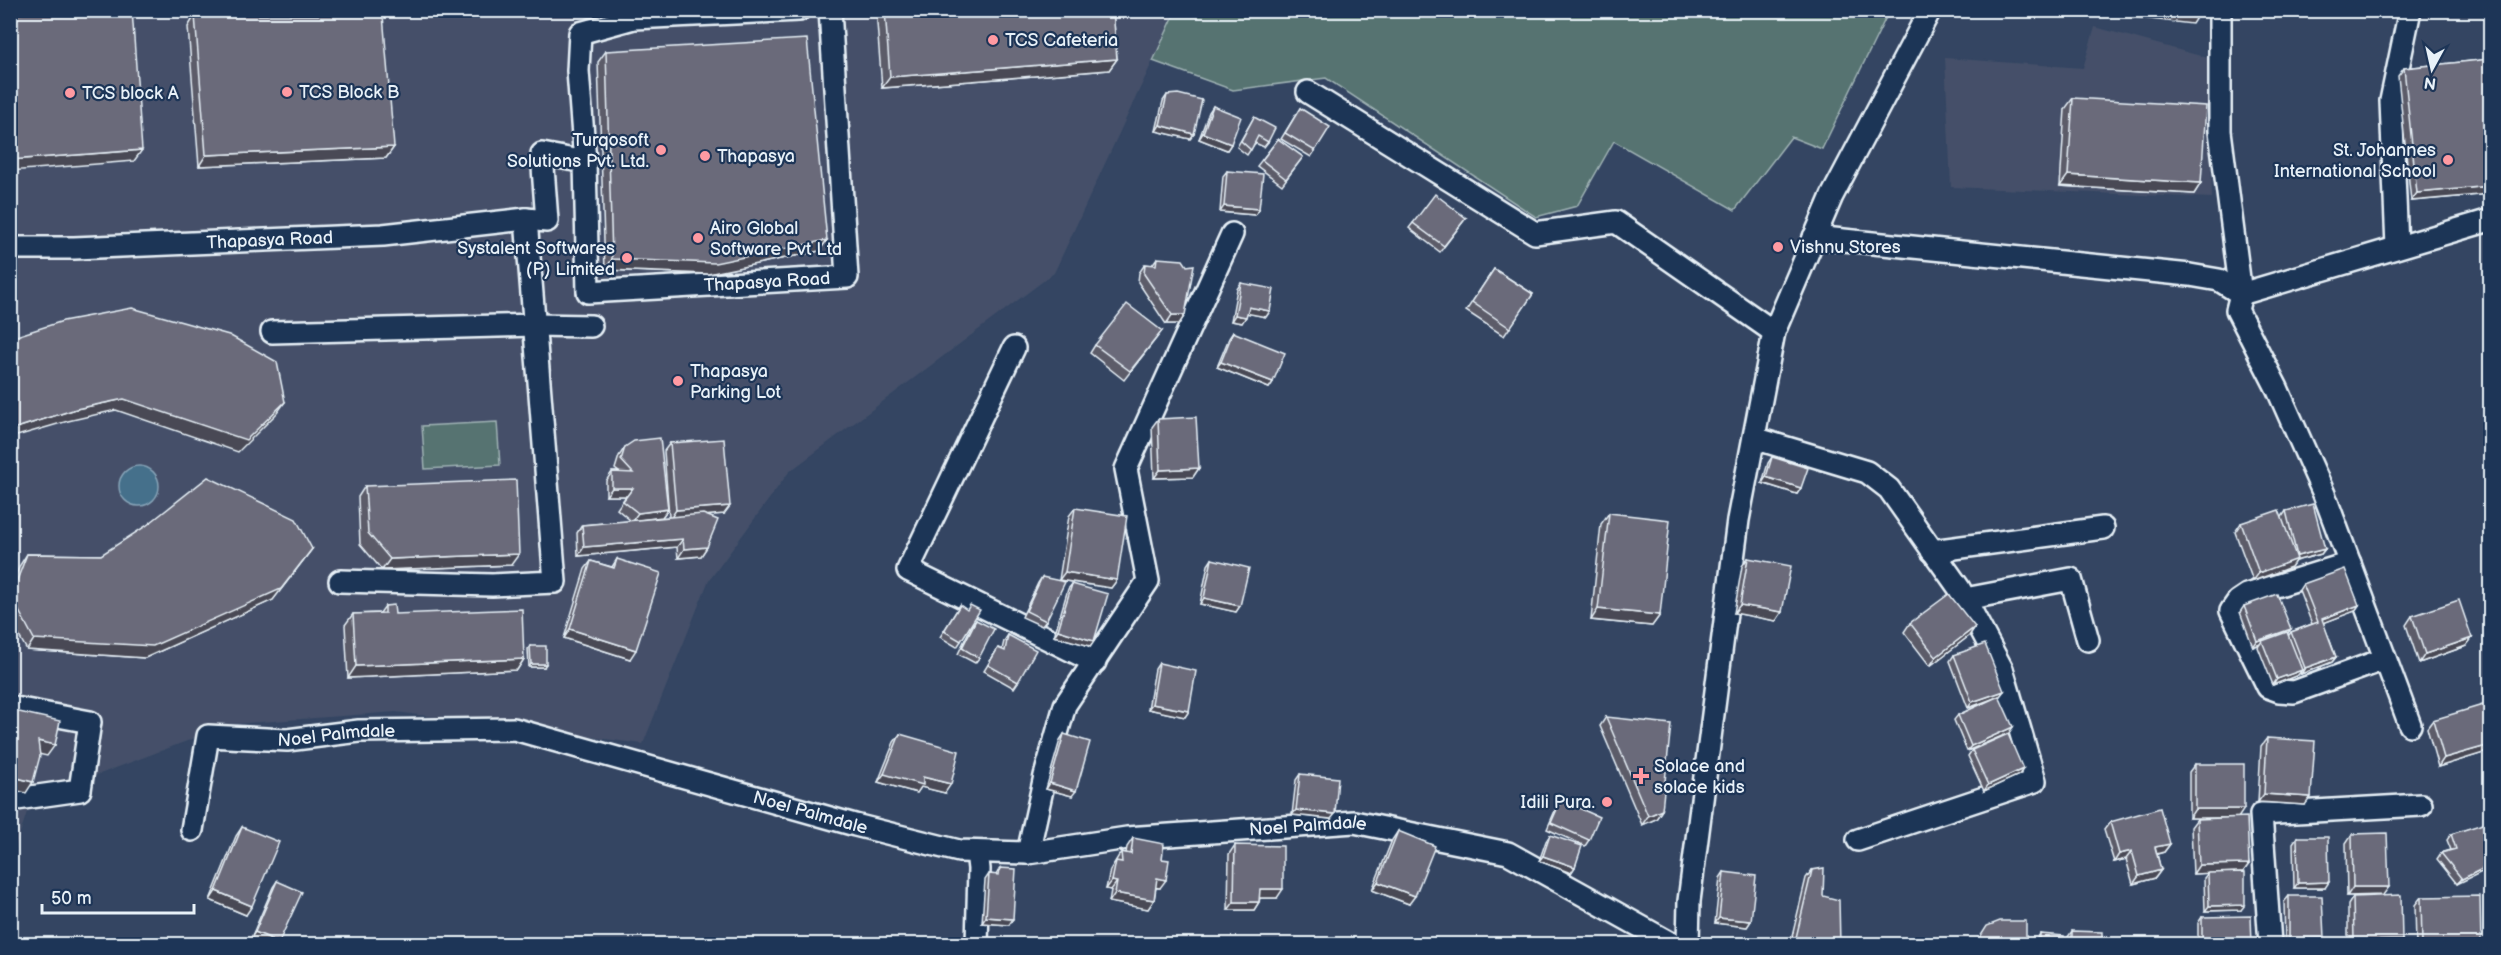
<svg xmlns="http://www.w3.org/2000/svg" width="2501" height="955" font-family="'Balsamiq Sans',sans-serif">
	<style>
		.built { fill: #445069 }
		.green { fill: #567371; stroke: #9fb2b4; stroke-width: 1.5 }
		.water { fill: #446f8b; stroke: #86a3b7; stroke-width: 1.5 }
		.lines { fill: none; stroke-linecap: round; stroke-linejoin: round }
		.minor-casing { stroke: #e8f1f8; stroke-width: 26 }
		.minor { stroke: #1d3557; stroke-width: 21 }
		.wall { fill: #5b5b69; stroke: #e8f1f8; stroke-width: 1.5 }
		.shaded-wall { fill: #4a4a55; stroke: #e8f1f8; stroke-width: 1.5 }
		.building { fill: #6a6a7a; stroke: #e8f1f8; stroke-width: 1.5 }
		.poi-dot { fill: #ff9aa2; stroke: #1d3557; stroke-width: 2 }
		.labels { text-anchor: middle; stroke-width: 4.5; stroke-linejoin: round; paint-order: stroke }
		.poi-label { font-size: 18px; fill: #e8f1f8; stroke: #1d3557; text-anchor: start }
		.street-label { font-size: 18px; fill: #e8f1f8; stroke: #1d3557 }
	</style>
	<rect width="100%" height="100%" fill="#344562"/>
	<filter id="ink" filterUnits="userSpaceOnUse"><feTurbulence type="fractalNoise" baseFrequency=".0167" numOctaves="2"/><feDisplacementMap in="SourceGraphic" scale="12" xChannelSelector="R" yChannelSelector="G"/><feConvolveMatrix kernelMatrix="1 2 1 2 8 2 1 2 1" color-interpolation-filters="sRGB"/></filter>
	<g filter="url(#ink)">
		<g class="built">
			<polygon points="11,11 1176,11 1054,273 789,472 708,582 643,744 396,712 232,724 31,800 11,861"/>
			<polygon points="2095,27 2208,58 2212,198 1951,187 1945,58 2083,68"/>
		</g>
		<g class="green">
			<polygon points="1176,11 1176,10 1889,11 1822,149 1791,137 1735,210 1614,141 1577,206 1536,217 1326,78 1233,90 1153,61"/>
			<polygon points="497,422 500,465 425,469 422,426"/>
		</g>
		<circle class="water" cx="139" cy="486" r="20"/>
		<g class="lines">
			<defs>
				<g id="minor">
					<path id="s1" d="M799,10L634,18L580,33L578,71L585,162L588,292L847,277L830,10"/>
					<polyline points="2220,10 2220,131 2241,294 2237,310 2277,388 2324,494 2410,725"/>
					<polyline points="1308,92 1535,233 1616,222 1774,332"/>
					<polyline points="526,219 547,221 542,154 585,162"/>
					<polyline points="1814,237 2190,275 2219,280 2241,294 2490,220"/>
					<polyline points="2397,247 2391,101 2410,10"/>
					<path id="s2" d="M10,248H74L383,235L526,219L555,582L492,585L340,581"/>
					<polyline points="272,332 534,325 591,326"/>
					<polyline points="1014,348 908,570 1095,662"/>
					<polyline points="1754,438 1867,472 1889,489 1959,588 2002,669 2035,781 1858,840"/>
					<polyline points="1932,551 2103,528"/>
					<polyline points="2350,563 2247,595 2238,601 2231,611 2268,687 2279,691 2294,692 2385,659"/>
					<polyline points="1965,599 2071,579 2088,640"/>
					<polyline points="10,707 90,722 80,790 10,800"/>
					<path id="s3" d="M192,830L208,736L287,740L359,731L514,729L855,825L959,851L1028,853L1127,838L1354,822L1508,853L1672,944"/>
					<polyline points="977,852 979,869 977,944"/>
					<polyline points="1028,853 1045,776 1065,705 1148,581 1126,469 1232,234"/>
					<polyline points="1688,944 1689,901 1738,520 1774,332 1832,196 1930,10"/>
					<polyline points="2270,944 2261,814 2421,805"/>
				</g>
			</defs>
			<use href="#minor" class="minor-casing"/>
			<use href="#minor" class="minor"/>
		</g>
		<g class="wall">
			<polygon points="876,10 1113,10 1117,59 1109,70 882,88"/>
			<polygon points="195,15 394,147 386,158 199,166 188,27"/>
			<polygon points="606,51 827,240 819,251 708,274 605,270 598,62"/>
			<polygon points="2490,59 2490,194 2411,201 2398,76 2404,68"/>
			<polygon points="1167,95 1194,134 1190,139 1156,131 1163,101"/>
			<polygon points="2073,98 2201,183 2194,194 2060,186 2065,109"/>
			<polygon points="1213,106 1231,144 1227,150 1199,139 1209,112"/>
			<polygon points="1300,108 1315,151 1311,157 1281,139"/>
			<polygon points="1254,117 1268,142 1264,147 1255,143 1247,155 1237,147"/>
			<polygon points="1278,139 1303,157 1282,185 1257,166"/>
			<polygon points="1227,171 1259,209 1255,215 1220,212 1223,176"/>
			<polygon points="1466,218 1440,252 1409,228 1413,223"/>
			<polygon points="1157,258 1185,315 1179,324 1166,324 1138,282 1139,273 1145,264 1152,265"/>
			<polygon points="1494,269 1533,294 1504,336 1466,311"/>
			<polygon points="1241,283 1270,311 1266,317 1247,313 1242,323 1231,321 1237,289"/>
			<polygon points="1162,331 1124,380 1090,353 1095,345"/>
			<polygon points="1233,332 1273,382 1269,388 1217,367 1229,338"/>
			<polygon points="1158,419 1199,468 1193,477 1154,478 1152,427"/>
			<polygon points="670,443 724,514 706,515 707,547 701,556 678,558 677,547 578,556 577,533 582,525 631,521 617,509 626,496 606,496 606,481 612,472 619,472 615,469 619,456 625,447 668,509 662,517 646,519 669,517 664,451"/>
			<polygon points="1772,457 1801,488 1797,494 1762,483 1768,463"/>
			<polygon points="365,486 511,565 382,570 360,544 358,497"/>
			<polygon points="1075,508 1117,580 1111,588 1059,580 1069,516"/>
			<polygon points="2286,511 2325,549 2321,554 2295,561 2291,567 2253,581 2235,532 2241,523 2282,517"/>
			<polygon points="1609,513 1660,615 1652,626 1591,620 1601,524"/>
			<polygon points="312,549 273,600 145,658 27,650 10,620 10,589 20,565 27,554 101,555"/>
			<polygon points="1748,558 1782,612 1776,621 1734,613 1742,566"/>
			<polygon points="617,559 630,659 564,638 585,569 591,561 612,567"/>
			<polygon points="1212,559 1240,606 1236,612 1200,604 1208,565"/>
			<polygon points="1042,577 1046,621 1042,626 1022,617 1038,583"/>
			<polygon points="1072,584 1090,646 1054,636 1068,589"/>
			<polygon points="2303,584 2359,605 2355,611 2323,623 2336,657 2332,662 2301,674 2300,672 2298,675 2273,685 2258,647 2260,644 2253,647 2240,612 2244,606 2289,635 2291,632 2312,624 2299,590"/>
			<polygon points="960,605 961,641 957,647 940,637"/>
			<polygon points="385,606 395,614 524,659 517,670 348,678 345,625 353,614 380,613"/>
			<polygon points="2412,616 2472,638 2466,646 2419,663 2406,625"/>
			<polygon points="976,620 979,658 975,663 958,654 972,625"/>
			<polygon points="1910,623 1975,627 1969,636 1930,666 1904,632"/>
			<polygon points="1008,635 1018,682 1014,688 984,671 998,648 1002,650 1004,641"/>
			<polygon points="530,646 544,667 529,667 528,649"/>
			<polygon points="1954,655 1999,696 2009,733 1967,751 1954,720 1958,715 1993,699 1968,708 1950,661"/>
			<polygon points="1159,663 1189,711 1185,717 1148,709 1155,669"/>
			<polygon points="2490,704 2490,751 2438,767 2427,728 2433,720 2487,709"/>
			<polygon points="1606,717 1662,810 1656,819 1642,825 1600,726"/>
			<polygon points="900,734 945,793 921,787 917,793 878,782 894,742"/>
			<polygon points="1064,734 1072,796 1046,789 1060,740"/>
			<polygon points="2267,738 2305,805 2258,802 2261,746"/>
			<polygon points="1972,750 2023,769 2019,775 1984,791 1968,756"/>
			<polygon points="2195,764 2239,817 2249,864 2243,872 2241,910 2205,911 2204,878 2208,873 2193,874 2191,827 2197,819 2222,818 2189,818 2189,772"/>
			<polygon points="1300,774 1331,819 1292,815 1296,780"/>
			<polygon points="1561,800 1589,840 1585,846 1547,829 1557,806"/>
			<polygon points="2490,816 2490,844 2489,843 2486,826 2485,839 2490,850 2457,884 2437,859 2441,853 2451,850 2447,840 2451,834 2486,824"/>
			<polygon points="2110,822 2170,844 2164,852 2157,854 2161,870 2155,878 2133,884 2126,859 2114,862 2104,830"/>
			<polygon points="242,827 246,915 210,900 236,836"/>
			<polygon points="1398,831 1409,904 1372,890 1392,840"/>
			<polygon points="2352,834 2383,895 2347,896 2346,843"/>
			<polygon points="1550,835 1575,867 1571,873 1539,861 1546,841"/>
			<polygon points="2297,837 2325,888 2294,888 2293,843"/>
			<polygon points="1133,838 1162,859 1160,888 1156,888 1154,900 1148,909 1109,902 1111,890 1106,889 1110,870 1121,852 1126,853 1127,847"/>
			<polygon points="1235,845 1277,898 1260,898 1259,902 1254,910 1228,910 1229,854"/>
			<polygon points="1000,868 1009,925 982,923 985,880 989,874 996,875"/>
			<polygon points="1812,870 1823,896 1840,945 1790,945 1806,878"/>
			<polygon points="1724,872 1751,921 1747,927 1715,923 1720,878"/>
			<polygon points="277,881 279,942 278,945 267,945 251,938 273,887"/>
			<polygon points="2289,896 2324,938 2320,943 2285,944 2284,902"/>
			<polygon points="2353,897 2399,945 2348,945 2348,905"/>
			<polygon points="2421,897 2481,945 2416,945 2415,905"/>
			<polygon points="2202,917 2252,945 2198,945 2198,923"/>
			<polygon points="2072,931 2102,945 2068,945 2068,937"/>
			<polygon points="2040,934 2063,945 2036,945 2036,940"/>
		</g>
		<g class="shaded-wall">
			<polygon points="2108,10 2178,10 2199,13 2192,24 2106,14"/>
			<polygon points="1117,59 1109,70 882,88 890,77"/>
			<polygon points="1160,125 1194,134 1190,139 1156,131"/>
			<polygon points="1203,133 1231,144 1227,150 1199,139"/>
			<polygon points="394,147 386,158 199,166 206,155"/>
			<polygon points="142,150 134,161 10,171 10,160"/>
			<polygon points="2068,175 2201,183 2194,194 2060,186"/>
			<polygon points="2490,186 2490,194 2411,201 2417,193"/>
			<polygon points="1224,206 1259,209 1255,215 1220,212"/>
			<polygon points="827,240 819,251 708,274 605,270 612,259"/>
			<polygon points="1249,307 1270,311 1266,317 1245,313"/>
			<polygon points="1172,315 1185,315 1179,324 1166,324"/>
			<polygon points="1235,315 1246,317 1242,323 1231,321"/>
			<polygon points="1221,362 1273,382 1269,388 1217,367"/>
			<polygon points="124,399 285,402 277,413 238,452 116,410 68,421 10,438 10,430 76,409"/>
			<polygon points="1199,468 1193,477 1154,478 1160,470"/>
			<polygon points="1766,477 1801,488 1797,494 1762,483"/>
			<polygon points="612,488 633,488 627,496 606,496"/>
			<polygon points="730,506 724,514 670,519 676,510"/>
			<polygon points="668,509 662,517 632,521 638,513"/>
			<polygon points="683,539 677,547 578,556 584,547"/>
			<polygon points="707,547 701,556 678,558 684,549"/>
			<polygon points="312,549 273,600 145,658 27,650 34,639"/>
			<polygon points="2325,549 2321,554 2295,561 2291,567 2253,581 2259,573 2295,559 2297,556"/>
			<polygon points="519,554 511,565 382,570 390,559"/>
			<polygon points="1065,572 1117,580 1111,588 1059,580"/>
			<polygon points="1204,598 1240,606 1236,612 1200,604"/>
			<polygon points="1740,605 1782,612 1776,621 1734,613"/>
			<polygon points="2359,605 2355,611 2318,625 2322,619"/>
			<polygon points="1598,609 1660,615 1652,626 1591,620"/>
			<polygon points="1975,627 1969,636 1930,666 1936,657"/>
			<polygon points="570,629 636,650 630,659 564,638"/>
			<polygon points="2291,629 2287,634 2262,641 2260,644 2253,647 2257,641"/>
			<polygon points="1058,630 1094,641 1090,646 1054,636"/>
			<polygon points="2472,638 2466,646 2419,663 2425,654"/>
			<polygon points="2336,657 2332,662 2301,674 2305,668"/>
			<polygon points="524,659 517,670 348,678 356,666"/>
			<polygon points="531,664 546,664 544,667 529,667"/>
			<polygon points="2302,670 2298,675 2273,685 2277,679"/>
			<polygon points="2004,691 2000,696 1968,708 1972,702"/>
			<polygon points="1152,704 1189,711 1185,717 1148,709"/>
			<polygon points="2013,727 2009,733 1967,751 1971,746"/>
			<polygon points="38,741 55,745 47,756 30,752"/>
			<polygon points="2490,745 2490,751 2438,767 2444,758"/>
			<polygon points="2023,769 2019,775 1984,791 1988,785"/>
			<polygon points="884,774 923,777 951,784 945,793 921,787 917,793 878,782"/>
			<polygon points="10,776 33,782 26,793 10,789"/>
			<polygon points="1050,783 1076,791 1072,796 1046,789"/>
			<polygon points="2264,794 2311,797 2305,805 2258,802"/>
			<polygon points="2195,809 2244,809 2238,818 2189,818"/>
			<polygon points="1296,810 1335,814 1331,819 1292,815"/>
			<polygon points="1662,810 1656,819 1642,825 1648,816"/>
			<polygon points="2170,844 2164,852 2149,856 2155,847"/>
			<polygon points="2132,851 2126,859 2114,862 2119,854"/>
			<polygon points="1543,856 1575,867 1571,873 1539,861"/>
			<polygon points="2249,864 2243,872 2193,874 2199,865"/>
			<polygon points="2490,865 2490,868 2457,884 2462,879"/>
			<polygon points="2161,870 2155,878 2133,884 2139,876"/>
			<polygon points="1157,878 1166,880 1160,888 1151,887"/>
			<polygon points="1112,881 1117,882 1111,890 1106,889"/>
			<polygon points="1378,882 1415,896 1409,904 1372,890"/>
			<polygon points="2329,882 2325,888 2294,888 2298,883"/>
			<polygon points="2353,887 2389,887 2383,895 2347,896"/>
			<polygon points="1260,889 1283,889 1277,898 1254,898"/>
			<polygon points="216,891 252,906 246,915 210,900"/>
			<polygon points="1115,893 1154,900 1148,909 1109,902"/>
			<polygon points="1234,902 1259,902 1254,910 1228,910"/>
			<polygon points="2245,905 2241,910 2205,911 2209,906"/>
			<polygon points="986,917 1013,919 1009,925 982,923"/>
			<polygon points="1719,918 1751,921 1747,927 1715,923"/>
			<polygon points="255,932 279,942 278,945 267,945 251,938"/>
			<polygon points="2324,938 2320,943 2285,944 2289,939"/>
			<polygon points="2402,940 2399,945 2352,945 2354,941"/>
			<polygon points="1795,942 1806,945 1793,945"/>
		</g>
		<g class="building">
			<polygon points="86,10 132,10 142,150 10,160 10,14"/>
			<polygon points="885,10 1113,10 1117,59 890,77"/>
			<polygon points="2178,10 2200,10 2199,13"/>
			<polygon points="195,15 383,15 394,147 206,155"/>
			<polygon points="807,39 827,240 715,263 612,259 606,51"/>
			<polygon points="2490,59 2490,186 2417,193 2404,68"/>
			<polygon points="1178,94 1202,100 1194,134 1160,125 1167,95"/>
			<polygon points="2073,98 2206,106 2201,183 2068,175"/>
			<polygon points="1213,106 1241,117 1231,144 1203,133"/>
			<polygon points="1300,108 1330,127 1315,151 1285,133"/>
			<polygon points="1254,117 1275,128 1268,142 1258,136 1251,150 1241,141"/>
			<polygon points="1278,139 1303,157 1286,179 1262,160"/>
			<polygon points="1227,171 1263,174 1259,209 1224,206"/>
			<polygon points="1435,194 1466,218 1444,246 1413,223"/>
			<polygon points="1157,258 1183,260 1187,266 1194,265 1185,315 1172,315 1144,274 1145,264 1156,265"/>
			<polygon points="1494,269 1533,294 1510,328 1472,302"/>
			<polygon points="1241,283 1274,289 1270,311 1249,307 1246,317 1235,315"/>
			<polygon points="1127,304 1162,331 1130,371 1095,345"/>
			<polygon points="132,308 229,335 277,362 285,402 246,440 124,399 76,409 10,430 10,338 63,321"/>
			<polygon points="1233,332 1285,353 1273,382 1221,362"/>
			<polygon points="1196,417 1199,468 1160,470 1158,419"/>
			<polygon points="660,438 668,509 638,513 623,501 633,488 612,488 612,472 633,473 621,460 625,447 634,441"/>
			<polygon points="724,439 730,506 676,510 670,443"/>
			<polygon points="1772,457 1808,468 1801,488 1766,477"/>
			<polygon points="208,477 296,519 312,549 281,589 153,646 34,639 11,596 27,554 101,555 146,526"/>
			<polygon points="516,480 519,554 390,559 368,533 365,486"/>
			<polygon points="2313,504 2325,549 2297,556 2286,511"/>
			<polygon points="1075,508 1127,516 1117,580 1065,572"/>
			<polygon points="2279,510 2297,559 2259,573 2241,523"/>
			<polygon points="1609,513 1670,520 1660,615 1598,609"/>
			<polygon points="703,514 718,520 707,547 684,549 683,539 584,547 582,525"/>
			<polygon points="1748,558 1791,566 1782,612 1740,605"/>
			<polygon points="617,559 661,573 636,650 570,629 591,561 614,568"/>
			<polygon points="1212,559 1249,568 1240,606 1204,598"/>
			<polygon points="2345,569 2359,605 2322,619 2336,657 2305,668 2291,632 2318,622 2303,584"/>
			<polygon points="1042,577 1065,582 1046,621 1026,611"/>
			<polygon points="1072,584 1108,594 1094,641 1058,630"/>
			<polygon points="1949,594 1975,627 1936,657 1910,623"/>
			<polygon points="2277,594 2291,629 2257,641 2244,606"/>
			<polygon points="2459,600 2472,638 2425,654 2412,616"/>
			<polygon points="394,605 395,614 522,609 524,659 356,666 353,614 385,613 385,606"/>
			<polygon points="960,605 967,610 970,605 980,610 961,641 944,631"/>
			<polygon points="976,620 994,629 979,658 962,648"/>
			<polygon points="2287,632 2302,670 2277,679 2262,641"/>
			<polygon points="1008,635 1036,650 1018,682 988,665 998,648 1005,651"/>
			<polygon points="1985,644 2004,691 1972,702 1954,655"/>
			<polygon points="530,646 546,646 546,664 531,664"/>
			<polygon points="1159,663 1196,671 1189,711 1152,704"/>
			<polygon points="1999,696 2013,727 1971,746 1958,715"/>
			<polygon points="2486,704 2490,719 2490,745 2444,758 2433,720"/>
			<polygon points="10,710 60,721 55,745 38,741 40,756 33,782 10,776"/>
			<polygon points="1606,717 1671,724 1662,810 1648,816"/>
			<polygon points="900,734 959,751 951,784 923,777 923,785 884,774"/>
			<polygon points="1064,734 1090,742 1076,791 1050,783"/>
			<polygon points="2008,734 2023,769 1988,785 1972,750"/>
			<polygon points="2267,738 2315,741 2311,797 2264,794"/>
			<rect x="2195" y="764" width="49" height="45"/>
			<polygon points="1300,774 1338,778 1335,814 1296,810"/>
			<polygon points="1561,800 1599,817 1589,840 1551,823"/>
			<polygon points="2160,808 2170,844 2155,847 2161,870 2139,876 2132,851 2119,854 2110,822"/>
			<polygon points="2247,817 2249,864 2199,865 2197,819"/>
			<polygon points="2486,823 2485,839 2490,850 2490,865 2462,879 2441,853 2456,849 2451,834"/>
			<polygon points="242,827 279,842 252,906 216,891"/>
			<polygon points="1398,831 1435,846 1415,896 1378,882"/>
			<polygon points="2387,833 2389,887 2353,887 2352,834"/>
			<polygon points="1550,835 1582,846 1575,867 1543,856"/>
			<polygon points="2297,837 2328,837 2329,882 2298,883"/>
			<polygon points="1133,838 1164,844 1162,859 1169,860 1166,880 1157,878 1154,900 1115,893 1117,882 1112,881 1116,861 1122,862 1121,852 1131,854"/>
			<polygon points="1235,845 1283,846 1283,889 1260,889 1259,902 1234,902"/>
			<polygon points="1000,868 1016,869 1013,919 986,917 989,874 999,875"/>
			<polygon points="1824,868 1823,896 1839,900 1840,945 1806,945 1795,942 1812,870"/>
			<polygon points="1724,872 1756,876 1751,921 1719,918"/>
			<polygon points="2245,872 2245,905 2209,906 2208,873"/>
			<polygon points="277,881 302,892 279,942 255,932"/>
			<polygon points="2401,895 2402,940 2354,941 2353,897"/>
			<polygon points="2289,896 2322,896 2324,938 2289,939"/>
			<polygon points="2480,896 2481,945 2422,945 2421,897"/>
			<polygon points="2251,916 2252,945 2202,945 2202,917"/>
			<polygon points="2000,921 2026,921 2026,945 1975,945 1987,926"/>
			<polygon points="2072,931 2102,932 2102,945 2072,945"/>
			<polygon points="2040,934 2064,936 2063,945 2040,945"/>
			<polygon points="87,940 89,945 79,945"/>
		</g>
	</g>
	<g class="poi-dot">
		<circle cx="993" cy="40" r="6"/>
		<circle cx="287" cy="92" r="6"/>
		<circle cx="70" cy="93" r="6"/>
		<circle cx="661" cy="150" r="6"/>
		<circle cx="705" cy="156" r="6"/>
		<circle cx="2448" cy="160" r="6"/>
		<circle cx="698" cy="238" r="6"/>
		<circle cx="1778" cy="247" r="6"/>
		<circle cx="627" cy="258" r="6"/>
		<circle cx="678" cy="381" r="6"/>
		<path d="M1638 767h6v6h6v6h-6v6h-6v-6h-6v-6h6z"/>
		<circle cx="1607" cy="802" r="6"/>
	</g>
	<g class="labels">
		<g class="poi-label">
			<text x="1005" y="46">TCS Cafeteria</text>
			<text x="299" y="98">TCS Block B</text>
			<text x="82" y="99">TCS block A</text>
			<text x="649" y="146" text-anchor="end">Turqosoft<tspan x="649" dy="21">Solutions Pvt. Ltd.</tspan></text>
			<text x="2436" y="156" text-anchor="end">St. Johannes<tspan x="2436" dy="21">International School</tspan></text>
			<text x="717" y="162">Thapasya</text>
			<text x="710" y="234">Airo Global<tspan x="710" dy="21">Software Pvt Ltd</tspan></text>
			<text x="1790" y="253">Vishnu Stores</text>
			<text x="615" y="254" text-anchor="end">Systalent Softwares<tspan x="615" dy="21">(P) Limited</tspan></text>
			<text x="690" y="377">Thapasya<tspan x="690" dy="21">Parking Lot</tspan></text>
			<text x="1654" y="772">Solace and<tspan x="1654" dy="21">solace kids</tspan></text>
			<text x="1595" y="808" text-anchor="end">Idili Pura.</text>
		</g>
		<g class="street-label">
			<text dy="6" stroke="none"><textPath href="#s2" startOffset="260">Thapasya Road</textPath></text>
			<text dy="6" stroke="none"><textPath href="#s1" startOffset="660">Thapasya Road</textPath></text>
			<text dy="6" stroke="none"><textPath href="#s3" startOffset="224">Noel Palmdale</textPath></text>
			<text dy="6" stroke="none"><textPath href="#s3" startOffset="710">Noel Palmdale</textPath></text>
			<text dy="6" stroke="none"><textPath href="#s3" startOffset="1214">Noel Palmdale</textPath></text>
		</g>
	</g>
	<rect width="2501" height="955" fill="none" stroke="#1d3557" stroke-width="36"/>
	<rect x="18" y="18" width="2465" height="919" fill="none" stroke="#e8f1f8" stroke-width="2" filter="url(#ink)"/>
	<g transform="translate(2432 69) rotate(188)" stroke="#1d3557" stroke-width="4.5" paint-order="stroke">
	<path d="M0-4.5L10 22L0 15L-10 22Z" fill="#e8f1f8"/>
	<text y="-9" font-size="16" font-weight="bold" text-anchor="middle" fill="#e8f1f8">N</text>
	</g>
	<path d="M42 904v9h152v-9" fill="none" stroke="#e8f1f8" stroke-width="3"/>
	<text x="51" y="904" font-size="18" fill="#e8f1f8" stroke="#1d3557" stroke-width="4.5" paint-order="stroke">50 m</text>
</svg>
